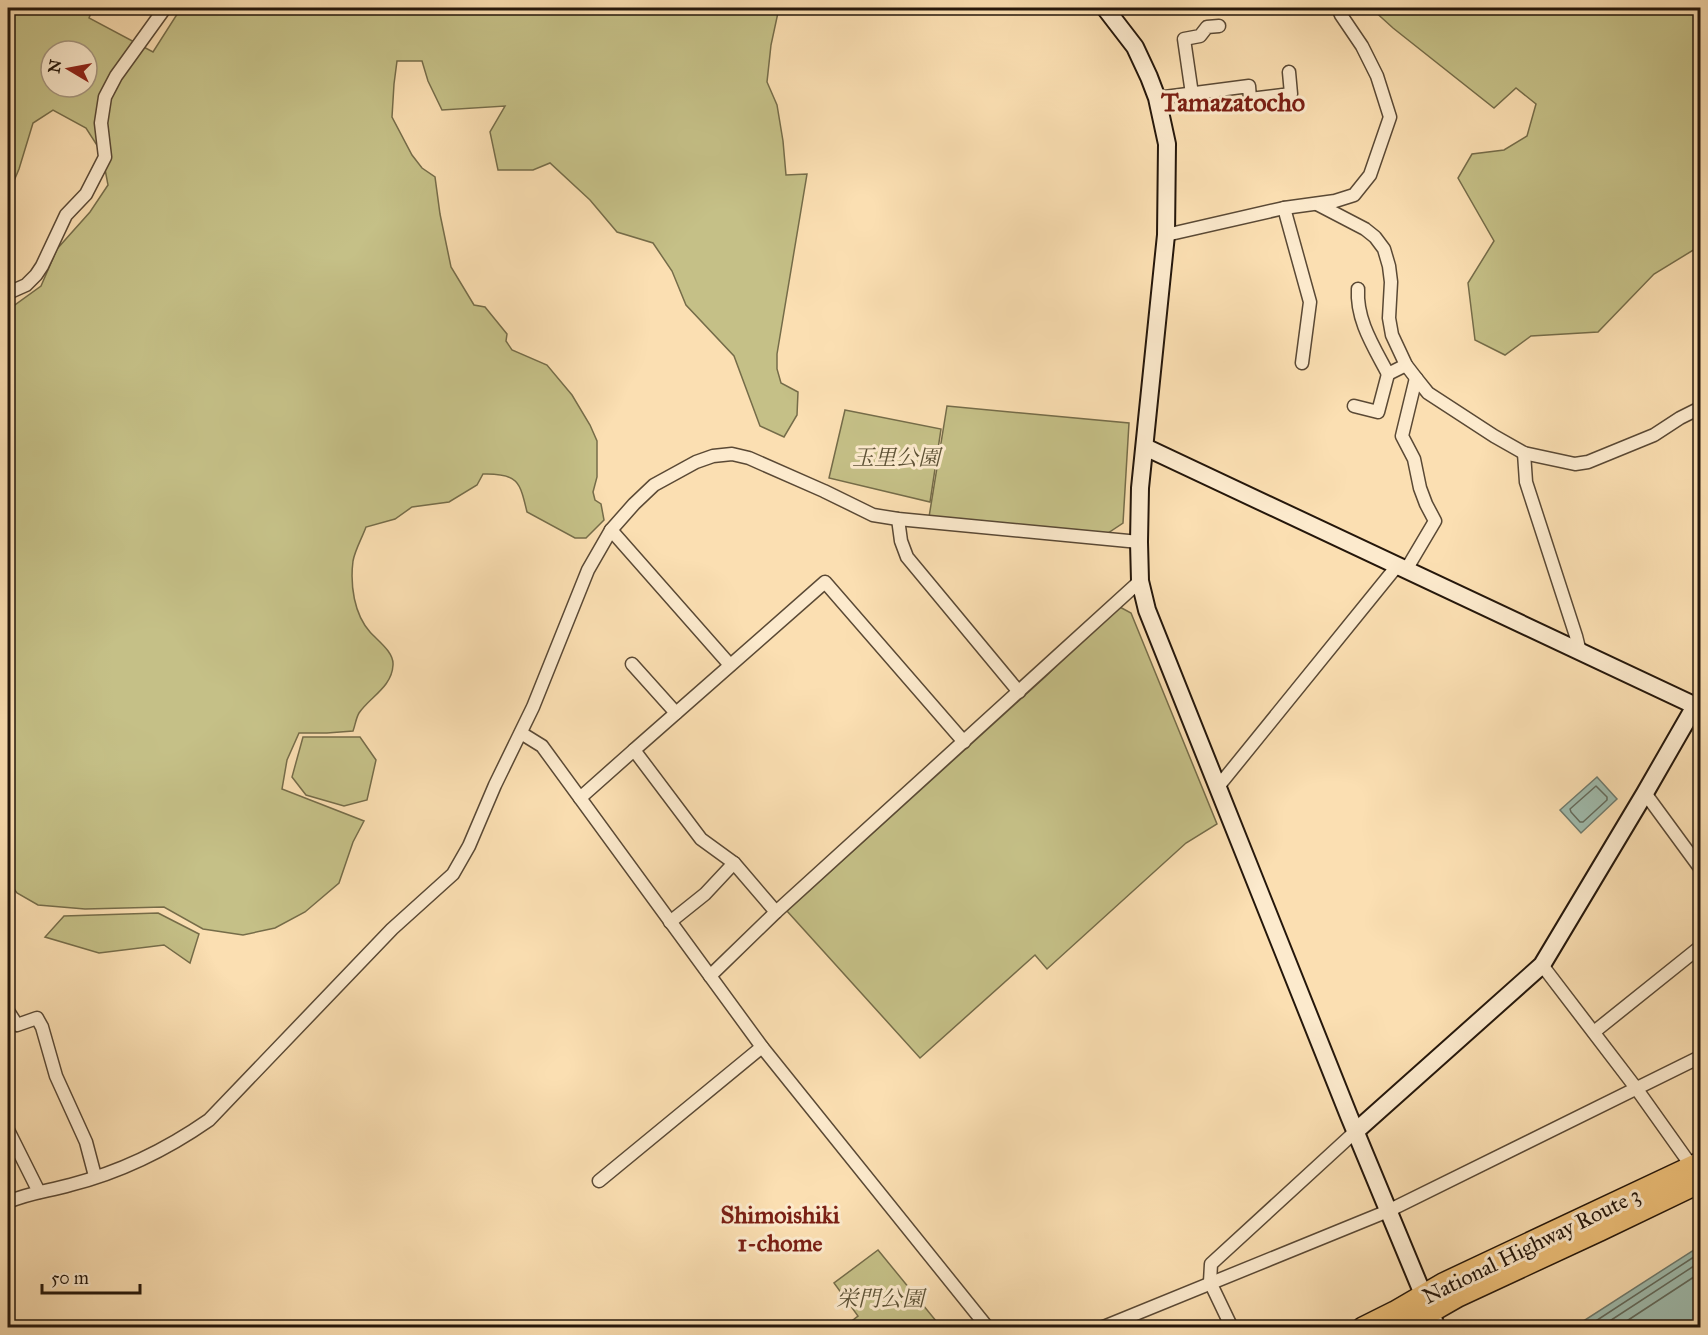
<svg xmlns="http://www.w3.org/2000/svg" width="1708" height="1335" font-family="'IM FELL Great Primer','Noto Serif JP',serif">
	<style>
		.green { fill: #c5c087; stroke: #756c49; stroke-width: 1.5; fill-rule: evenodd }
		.water { fill: #9fbcae; stroke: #6e7a6d; stroke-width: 1.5 }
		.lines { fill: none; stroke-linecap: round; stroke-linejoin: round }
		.shore { stroke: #626a5c; stroke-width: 1.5 }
		.street-casing { stroke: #5a4935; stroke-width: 15 }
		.secondary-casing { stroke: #25170b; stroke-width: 20 }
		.highway-casing { stroke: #25170b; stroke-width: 24 }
		.street { stroke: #fceacd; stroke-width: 12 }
		.secondary { stroke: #fceacd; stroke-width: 16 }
		.highway { stroke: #eec079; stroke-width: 21 }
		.labels { text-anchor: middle; stroke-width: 6; stroke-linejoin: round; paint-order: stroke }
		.park-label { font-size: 22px; font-style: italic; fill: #5d5236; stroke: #fceacd }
		.street-label { font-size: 22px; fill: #25170b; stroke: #fceacd }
		.neighbourhood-label { font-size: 24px; font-weight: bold; fill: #7a1f14; stroke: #fceacd }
		.quarter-label { font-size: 26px; font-weight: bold; fill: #7a1f14; stroke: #fceacd }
	</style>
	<rect width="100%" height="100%" fill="#fbdfb2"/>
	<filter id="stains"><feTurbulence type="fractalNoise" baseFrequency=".00333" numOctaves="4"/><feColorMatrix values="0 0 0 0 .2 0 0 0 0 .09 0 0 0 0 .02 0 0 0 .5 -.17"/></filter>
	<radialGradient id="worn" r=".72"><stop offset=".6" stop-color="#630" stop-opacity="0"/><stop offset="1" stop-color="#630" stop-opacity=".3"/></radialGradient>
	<g class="green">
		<path d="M8,8H93L89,18L153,52L181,8H270L286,12L289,8H779L771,45L767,82L777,105L783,141L786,175L807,174L777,354V369L781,383L798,392L797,415L784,437L760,426L734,356L686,305L672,271L653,243L617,232L590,200L550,163L533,170H498L490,132L505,106L442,110L428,81L422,61H397L394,84L392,117L412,155L422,168L435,177L440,214L451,267L474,305L485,307L507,334L506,341L512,350L547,365L572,395L590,425L597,441V477L593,492L595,500L601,504L604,520L586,538H575L527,512C520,482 518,473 483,474L477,485L449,502L412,507L395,519L366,527C362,538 355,550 353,561C350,585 354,614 370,632C378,641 394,652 393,665C392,687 370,697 359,713C356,718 355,726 353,731L327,733H299L287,760L282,789L364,821L353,842L339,883L305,912L275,928L243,935L203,929L164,907L85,909L38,905L17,893L8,881V310L41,286L57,249L90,212L108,185L102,153L86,128L53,110L33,123L19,169L8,195ZM51,51H87V87H51Z"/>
		<polygon points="1371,8 1700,8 1700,246 1654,274 1598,332 1531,336 1505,355 1475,340 1468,283 1494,241 1458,178 1472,154 1504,150 1527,136 1536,104 1516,88 1494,108 1393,28"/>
		<polygon points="947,406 1129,423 1123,523 1108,533 929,517"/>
		<polygon points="845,410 941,429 930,502 829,478"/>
		<polygon points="1118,606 1131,613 1217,824 1186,843 1047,969 1035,955 920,1058 787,911 1045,677"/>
		<polygon points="303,737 360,737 376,760 367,800 344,806 306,795 292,777"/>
		<polygon points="158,913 199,934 190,963 164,945 99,953 45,937 64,916"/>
		<polygon points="878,1250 941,1327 844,1327 858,1316 834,1283"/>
	</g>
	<g class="water">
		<polygon points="1597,777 1617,799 1581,833 1560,810"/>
		<polygon points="1700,1246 1700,1318 1685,1327 1574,1327"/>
	</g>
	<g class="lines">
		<g class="shore">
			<polygon points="1596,786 1607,797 1607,800 1583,822 1580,822 1571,812 1570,809"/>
			<polyline points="1585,1328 1700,1253"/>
			<polyline points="1599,1328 1700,1262"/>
			<polyline points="1616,1328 1700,1273"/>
		</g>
		<defs>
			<g id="street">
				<polyline points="1192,94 1184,39 1200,36 1207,27 1219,26"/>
				<polyline points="1157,98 1249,86 1250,99 1291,94 1289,72"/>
				<polyline points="1317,204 1365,229 1375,237 1384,249 1389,266 1391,282 1389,318 1392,335 1406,365 1416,378 1428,393 1494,436 1524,453 1575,464 1588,462 1654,435 1680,418 1700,408"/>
				<polyline points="1284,208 1310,302 1302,363"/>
				<polyline points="1166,235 1284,208 1335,201 1354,195 1370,175 1390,117 1377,76 1362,46 1341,15 1338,8"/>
				<path d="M1358,289C1356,320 1374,347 1388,374L1406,365"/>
				<polyline points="8,293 26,285 36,275 42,266 66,215 86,194 105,157 101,123 105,97 116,76 165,8"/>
				<polyline points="1354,406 1378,412 1388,374"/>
				<polyline points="1524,453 1526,482 1576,636 1580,652"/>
				<polyline points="898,519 901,541 907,557 1019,692"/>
				<polyline points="611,530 730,665"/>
				<polyline points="1406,570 1435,521 1426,504 1420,488 1414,459 1402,436 1416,378"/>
				<polyline points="632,664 676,713"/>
				<polyline points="521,733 542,746 762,1047 988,1328"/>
				<polyline points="1217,788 1397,566"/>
				<polyline points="1645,793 1700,868"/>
				<polyline points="580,798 634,750"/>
				<polyline points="776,912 734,863 701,839 634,750 825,582 964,742"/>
				<polyline points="670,922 705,894 734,863"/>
				<polyline points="1542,965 1636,1088 1695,1171"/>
				<polyline points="710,976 776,912 1140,581"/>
				<polyline points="8,1011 17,1025 37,1018 42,1027 56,1076 86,1142 95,1176"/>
				<polyline points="1594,1032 1700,947"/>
				<polyline points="8,1130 39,1192"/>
				<polyline points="599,1181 762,1047"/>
				<path d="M8,1202C28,1193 49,1191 70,1185C121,1172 166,1150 209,1120L392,929L453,874L469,846L495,785L533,707L588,570L611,530L634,504L654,485L696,462L713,456L732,454L749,458L824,491L873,515L898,519L1139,542"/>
				<polyline points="1101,1328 1388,1211 1700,1057"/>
				<polyline points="1232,1328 1210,1282 1211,1264 1356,1131"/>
			</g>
			<g id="secondary">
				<polyline points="1105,8 1135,47 1149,77 1157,98 1167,144 1166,235 1140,488 1139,542 1140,581 1147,610 1349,1116 1437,1328"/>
				<polyline points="1145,447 1700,708"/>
				<polyline points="1356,1131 1542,965 1645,793 1695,706"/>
			</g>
			<g id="highway">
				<polyline points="1363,1328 1395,1312 1443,1284 1700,1163"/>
				<polyline points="1402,1328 1458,1296 1600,1230 1700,1182"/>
			</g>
		</defs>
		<use href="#street" class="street-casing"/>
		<use href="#secondary" class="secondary-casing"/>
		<use href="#highway" class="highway-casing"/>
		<use href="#street" class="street"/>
		<use href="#secondary" class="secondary"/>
		<use href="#highway" class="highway"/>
	</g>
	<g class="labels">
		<g class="park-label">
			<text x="896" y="465">玉里公園</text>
			<text x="880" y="1306">栄門公園</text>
		</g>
		<g class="street-label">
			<text transform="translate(1531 1245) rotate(-26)" y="8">National Highway Route 3</text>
		</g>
		<g class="neighbourhood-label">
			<text x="780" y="1223">Shimoishiki<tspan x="780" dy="28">1-chome</tspan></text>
		</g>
		<g class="quarter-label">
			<text x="1233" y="111">Tamazatocho</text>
		</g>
	</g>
	<rect width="1708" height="1335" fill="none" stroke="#fbdfb2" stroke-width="30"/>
	<rect x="9" y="9" width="1690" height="1317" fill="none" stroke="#25170b" stroke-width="3"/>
	<rect x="15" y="15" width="1678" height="1305" fill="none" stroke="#25170b" stroke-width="1.5"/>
	<g transform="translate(69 69) rotate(280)"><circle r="28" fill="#fceacd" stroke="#a6967f" stroke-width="1.5"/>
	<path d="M0-4.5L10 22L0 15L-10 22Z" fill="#8f2418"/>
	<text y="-9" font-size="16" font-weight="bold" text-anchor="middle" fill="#25170b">N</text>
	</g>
	<path d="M42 1284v9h98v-9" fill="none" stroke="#25170b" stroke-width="3"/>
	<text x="51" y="1284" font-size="18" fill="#25170b" stroke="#fceacd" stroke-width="4.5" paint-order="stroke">50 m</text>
	<rect width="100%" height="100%" filter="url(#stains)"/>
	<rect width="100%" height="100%" fill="url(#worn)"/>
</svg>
